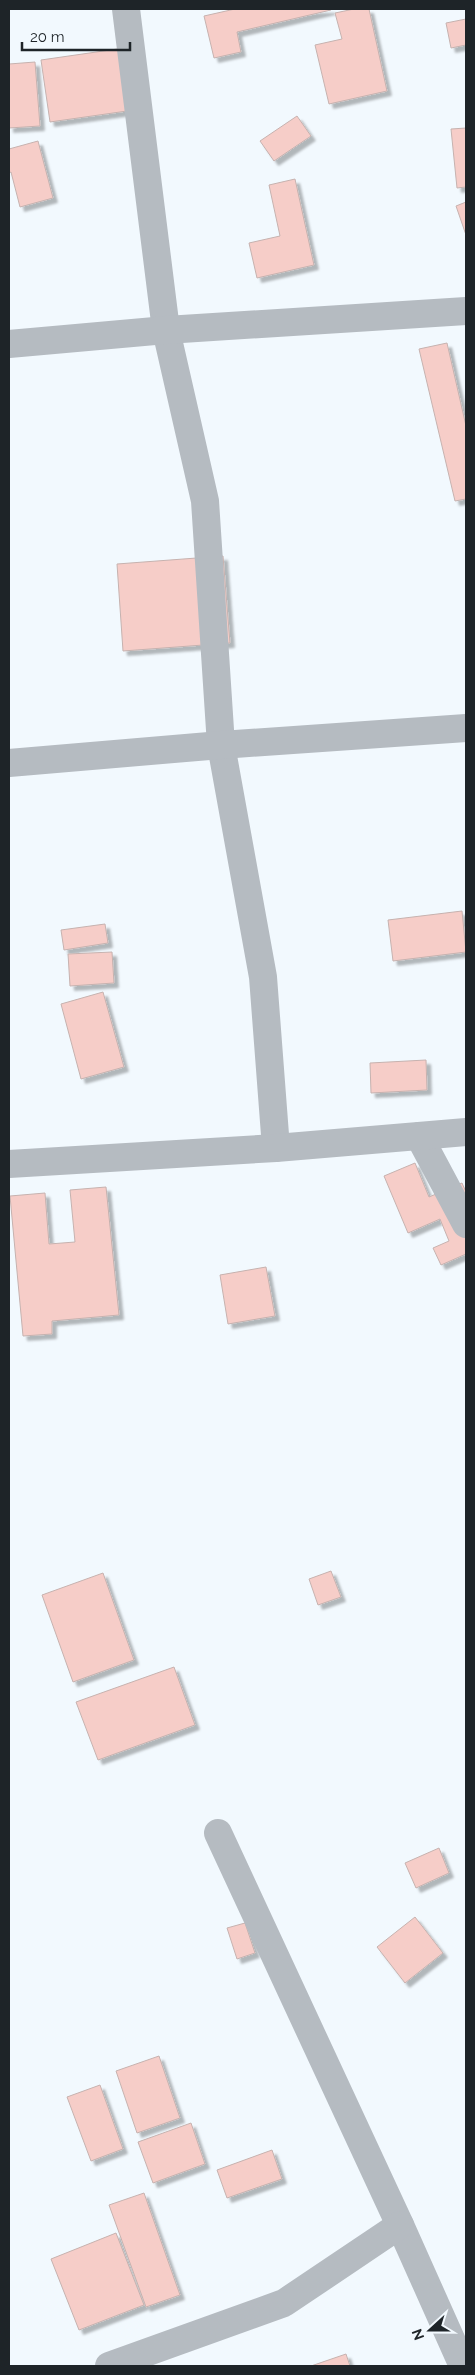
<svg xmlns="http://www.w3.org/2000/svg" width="475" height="2375" font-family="Raleway,sans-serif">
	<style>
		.building { fill: #f6cdc8; stroke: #c6b2af; filter: url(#shadow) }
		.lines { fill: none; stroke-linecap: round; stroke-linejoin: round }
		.minor { stroke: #b5bbc1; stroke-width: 28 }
	</style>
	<defs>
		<filter id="shadow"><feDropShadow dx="4.5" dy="4.5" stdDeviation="1" flood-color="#0004"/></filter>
	</defs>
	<rect width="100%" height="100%" fill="#f2f9fe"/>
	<g class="building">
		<polygon points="235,9 331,9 331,10 237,32 241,52 214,58 204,16"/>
		<polygon points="354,9 369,9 387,91 329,104 315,45 342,39 335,13"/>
		<polygon points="466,19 466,45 451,48 446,23"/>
		<polygon points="124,48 134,110 50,122 41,60"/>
		<polygon points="35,62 40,126 9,128 9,64"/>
		<polygon points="297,116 311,136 274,161 260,141"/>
		<polygon points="466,128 466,187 457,188 451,129"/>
		<polygon points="38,141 53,198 20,207 11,172 9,173 9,149"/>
		<polygon points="295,179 314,265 257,278 249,243 280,236 269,185"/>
		<polygon points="466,202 466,235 456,206"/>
		<polygon points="447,343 466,426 466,499 455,501 419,349"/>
		<polygon points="223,556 230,643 123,651 117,564"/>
		<polygon points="462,911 466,952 393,961 388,920"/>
		<polygon points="105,924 108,943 64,950 61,930"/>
		<polygon points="112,952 114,983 70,986 68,954"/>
		<polygon points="103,992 124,1067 81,1079 61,1004"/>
		<polygon points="426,1060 427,1090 371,1093 370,1063"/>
		<polygon points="415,1163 429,1197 462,1183 466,1192 466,1254 441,1265 433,1248 449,1241 440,1219 408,1233 384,1176"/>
		<polygon points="106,1187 119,1315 52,1321 52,1334 23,1336 10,1196 45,1193 49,1244 75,1242 70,1190"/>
		<polygon points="266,1267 275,1316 228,1324 220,1275"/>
		<polygon points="331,1571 341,1597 318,1605 309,1579"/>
		<polygon points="103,1573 134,1660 73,1682 42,1595"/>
		<polygon points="174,1667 195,1725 98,1760 76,1702"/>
		<polygon points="439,1848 449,1873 416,1888 405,1863"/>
		<polygon points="415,1917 443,1953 405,1983 377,1947"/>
		<polygon points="245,1923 255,1953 237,1959 227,1928"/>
		<polygon points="159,2056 180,2118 137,2133 116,2071"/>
		<polygon points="100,2085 123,2149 91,2161 67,2097"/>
		<polygon points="191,2123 205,2164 153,2183 138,2142"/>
		<polygon points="272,2150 282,2179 227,2198 217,2170"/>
		<polygon points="144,2193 180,2295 146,2307 109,2205"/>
		<polygon points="116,2233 144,2305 79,2330 51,2259"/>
		<polygon points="346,2354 350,2366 311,2366"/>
	</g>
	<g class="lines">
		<g class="minor">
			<polyline points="126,9 166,330 205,501 221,745 263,977 276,1148"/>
			<polyline points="9,344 166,330 466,311"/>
			<polyline points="9,763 221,745 466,728"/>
			<polyline points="419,1136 466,1224"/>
			<polyline points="9,1164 276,1148 466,1132"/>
			<polyline points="218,1833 400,2225 463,2366"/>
			<polyline points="109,2366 284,2303 400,2225"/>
		</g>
	</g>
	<rect width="475" height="2375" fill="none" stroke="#1e2428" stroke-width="20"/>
	<g transform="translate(430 2330) rotate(249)" stroke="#f2f9fe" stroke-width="4" paint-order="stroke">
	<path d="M0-4L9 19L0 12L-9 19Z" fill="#1e2428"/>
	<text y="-8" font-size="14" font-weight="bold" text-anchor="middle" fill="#1e2428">N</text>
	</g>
	<path d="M22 42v8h108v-8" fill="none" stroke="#1e2428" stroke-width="2.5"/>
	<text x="30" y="42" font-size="15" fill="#1e2428" stroke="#f2f9fe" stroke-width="4" paint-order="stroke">20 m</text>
</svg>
